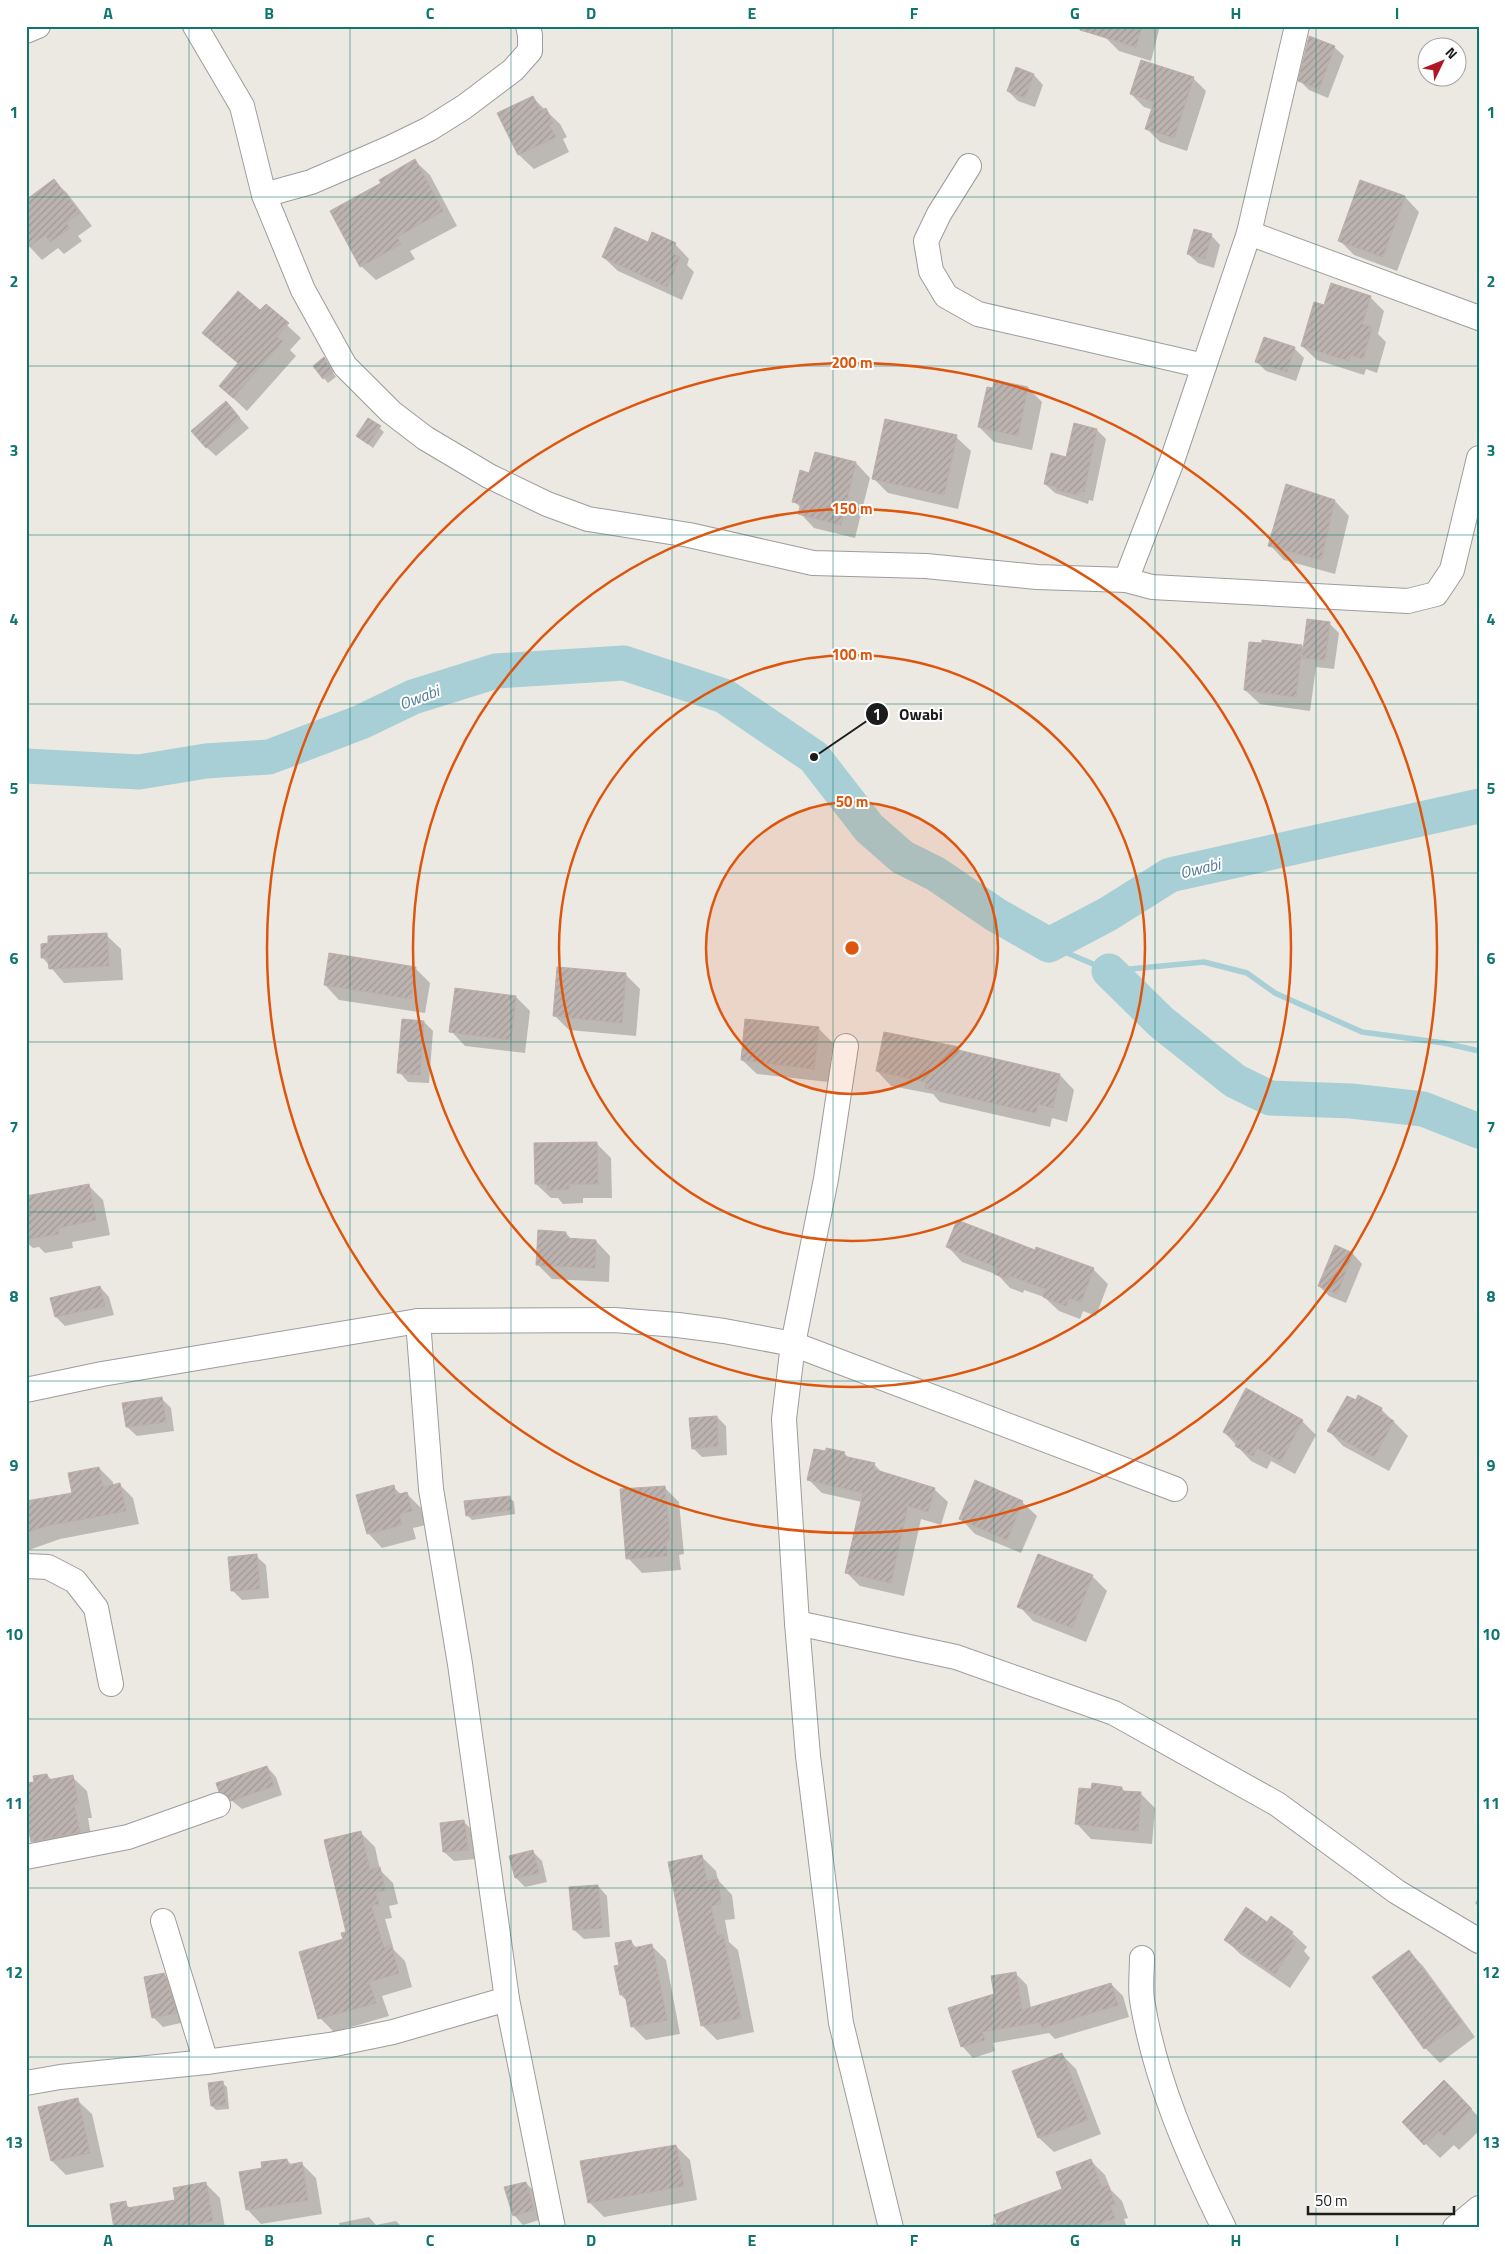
<svg xmlns="http://www.w3.org/2000/svg" width="1505" height="2254" font-family="'Titillium Web',sans-serif">
	<style>
		.shadow { fill: #0003 }
		.lines { fill: none; stroke-linecap: round; stroke-linejoin: round }
		.stream { stroke: #a7cfd5; stroke-width: 5.5 }
		.river { stroke: #a7cfd5; stroke-width: 35 }
		.building { fill: url(#building-hatch); stroke: #bcaea7 }
		.minor-casing { stroke: #9d9d9d; stroke-width: 26 }
		.minor { stroke: #fff; stroke-width: 24 }
		.grid { fill: none; stroke: #0f766e; stroke-width: 1; stroke-opacity: 0.55 }
		.ring { fill: none; stroke: #de560d; stroke-width: 2.5 }
		.labels { text-anchor: middle; stroke-width: 4; stroke-linejoin: round; paint-order: stroke }
		.water-label { font-size: 16px; font-style: italic; fill: #517b99; stroke: #fff }
		.centre { fill: #de560d; stroke: #fff; stroke-width: 2.5 }
		.ring-label { font-size: 15px; text-anchor: middle; font-weight: bold; fill: #de560d; stroke: #fff; stroke-width: 4; stroke-linejoin: round; paint-order: stroke }
		.leader { fill: none; stroke: #1c1c1c; stroke-width: 2 }
		.callout-dot { fill: #1c1c1c; stroke: #fff; stroke-width: 2 }
		.mark-label { font-size: 15px; text-anchor: middle; font-weight: bold; fill: #fff }
		.callout-label { font-size: 16px; text-anchor: middle; font-weight: bold; fill: #1c1c1c; stroke: #fff; stroke-width: 4; stroke-linejoin: round; paint-order: stroke }
		.neatline { fill: none; stroke: #0f766e; stroke-width: 2 }
		.grid-label { font-size: 16px; text-anchor: middle; font-weight: bold; fill: #0f766e }
	</style>
	<defs>
		<pattern id="building-hatch" width="6" height="6" patternUnits="userSpaceOnUse" patternTransform="scale(1.25)"><rect width="6" height="6" fill="#bcb3b0"/><path d="M-1 1l2-2M0 6l6-6M5 7l2-2" fill="none" stroke="#a19997"/></pattern>
	</defs>
	<rect width="100%" height="100%" fill="#ece8e2"/>
	<g class="shadow">
		<polygon points="1108,26 1160,26 1151,61 1119,51 1105,37"/>
		<polygon points="1334,47 1344,56 1328,98 1309,90 1300,81"/>
		<polygon points="1017,69 1034,75 1043,85 1035,107 1018,101 1008,91"/>
		<polygon points="1193,78 1206,91 1187,151 1160,142 1147,129 1153,110 1144,107 1131,94"/>
		<polygon points="532,97 560,124 567,137 563,139 569,152 534,169 519,155 499,113"/>
		<polygon points="415,161 430,175 457,226 410,251 415,259 376,280 361,266"/>
		<polygon points="54,181 67,193 92,226 78,236 82,241 64,254 58,248 42,260 26,243"/>
		<polygon points="1361,181 1405,197 1419,212 1397,271 1354,255 1339,240"/>
		<polygon points="1211,235 1220,245 1214,268 1198,263 1188,254"/>
		<polygon points="675,244 689,259 687,265 694,272 682,300 618,271 603,257"/>
		<polygon points="1370,297 1384,311 1378,334 1386,342 1377,373 1366,369 1364,375 1317,360 1302,346 1325,307"/>
		<polygon points="266,306 301,338 290,350 296,356 247,411 220,386 239,364 204,333 260,312"/>
		<polygon points="1294,348 1304,358 1296,381 1266,371 1257,362"/>
		<polygon points="324,359 336,377 328,383 324,378"/>
		<polygon points="1028,388 1042,402 1032,450 994,442 979,427 994,389"/>
		<polygon points="226,403 249,428 216,456 206,447"/>
		<polygon points="369,419 384,432 373,448 357,436"/>
		<polygon points="1097,430 1106,439 1093,501 1089,500 1088,504 1055,493 1045,484 1067,458"/>
		<polygon points="956,437 971,451 958,509 888,493 874,479"/>
		<polygon points="816,453 856,463 870,478 855,538 814,528 800,513 801,508 794,501 810,474"/>
		<polygon points="1335,501 1349,516 1335,574 1284,560 1270,545"/>
		<polygon points="1329,623 1339,633 1334,669 1316,667 1310,711 1260,704 1245,690 1302,646 1304,648"/>
		<polygon points="106,935 121,949 123,980 64,983 43,958"/>
		<polygon points="415,968 430,983 425,1013 339,1000 325,985"/>
		<polygon points="626,975 640,989 636,1036 569,1030 554,1015"/>
		<polygon points="516,997 530,1011 525,1053 465,1046 451,1031"/>
		<polygon points="424,1022 433,1031 429,1083 408,1082 399,1072"/>
		<polygon points="818,1028 833,1043 828,1082 757,1074 742,1060"/>
		<polygon points="958,1048 962,1052 1060,1075 1074,1090 1067,1122 1052,1118 1050,1127 940,1102 933,1094 891,1086 877,1071"/>
		<polygon points="596,1143 611,1158 612,1198 583,1198 583,1203 563,1204 558,1198 551,1198 536,1184"/>
		<polygon points="88,1185 103,1200 110,1235 72,1242 73,1248 45,1253 39,1247 33,1248 26,1242 26,1197"/>
		<polygon points="566,1233 572,1240 596,1241 610,1256 609,1282 552,1279 537,1264"/>
		<polygon points="948,1247 1035,1252 1093,1269 1108,1284 1096,1316 1083,1311 1080,1319 1059,1311 1044,1297 1024,1290 1023,1293 1010,1288 998,1275 962,1262"/>
		<polygon points="1335,1247 1353,1254 1362,1264 1346,1303 1329,1296 1319,1286"/>
		<polygon points="100,1287 109,1297 114,1315 65,1326 56,1317 52,1299"/>
		<polygon points="162,1399 171,1408 174,1431 137,1436 127,1427"/>
		<polygon points="1381,1409 1408,1436 1389,1471 1343,1446 1329,1431"/>
		<polygon points="717,1417 726,1426 727,1455 702,1457 693,1448"/>
		<polygon points="1302,1421 1316,1435 1295,1474 1271,1461 1267,1469 1251,1461 1224,1432"/>
		<polygon points="844,1453 849,1458 874,1464 883,1474 934,1489 948,1502 941,1525 921,1519 904,1596 860,1586 847,1573 862,1502 822,1493 808,1479"/>
		<polygon points="99,1468 113,1482 113,1486 120,1485 133,1498 139,1524 60,1539 26,1551 26,1503 73,1494"/>
		<polygon points="393,1487 402,1495 407,1494 421,1508 426,1525 413,1528 416,1539 382,1548 368,1533"/>
		<polygon points="664,1487 679,1502 684,1554 679,1555 681,1570 642,1573 628,1558"/>
		<polygon points="509,1497 514,1502 515,1514 472,1520 467,1515"/>
		<polygon points="1022,1502 1037,1516 1021,1553 975,1534 961,1519"/>
		<polygon points="256,1556 266,1565 269,1598 242,1600 233,1591"/>
		<polygon points="1092,1576 1107,1591 1086,1642 1033,1621 1019,1606"/>
		<polygon points="267,1767 276,1777 282,1795 242,1809 220,1791"/>
		<polygon points="47,1775 52,1780 72,1777 87,1791 92,1818 88,1818 93,1847 47,1856 33,1841 35,1783"/>
		<polygon points="1121,1788 1126,1792 1141,1794 1155,1808 1152,1844 1091,1839 1077,1824 1092,1790"/>
		<polygon points="463,1821 473,1831 476,1859 454,1861 444,1852"/>
		<polygon points="361,1833 375,1847 380,1870 393,1883 398,1904 389,1906 392,1918 385,1919 394,1950 405,1961 412,1987 382,1996 389,2016 334,2032 320,2018 347,1933"/>
		<polygon points="533,1852 542,1861 547,1882 525,1887 516,1878"/>
		<polygon points="701,1856 716,1871 718,1880 732,1895 735,1919 725,1920 729,1942 738,1950 754,2032 717,2040 702,2025"/>
		<polygon points="598,1886 607,1896 610,1937 584,1939 574,1930"/>
		<polygon points="1479,1897 1479,1907 1475,1903"/>
		<polygon points="1268,1923 1292,1933 1307,1947 1304,1951 1310,1958 1290,1988 1240,1954 1226,1940"/>
		<polygon points="631,1942 637,1948 652,1946 666,1960 680,2034 646,2040 632,2026 627,2001 621,1995 620,1966"/>
		<polygon points="1409,1952 1423,1966 1475,2037 1440,2063 1425,2048 1374,1977"/>
		<polygon points="1015,1973 1027,1985 1031,2008 1111,1984 1123,1996 1129,2017 1055,2039 1049,2033 993,2043 995,2051 973,2058 962,2046"/>
		<polygon points="164,1974 174,1984 185,2022 163,2027 153,2017"/>
		<polygon points="1061,2054 1076,2069 1101,2134 1054,2152 1039,2138 1014,2072"/>
		<polygon points="1444,2082 1479,2117 1479,2131 1459,2150 1454,2145 1440,2158 1403,2122"/>
		<polygon points="222,2083 227,2087 229,2109 216,2110 212,2106"/>
		<polygon points="77,2100 92,2114 104,2167 66,2175 52,2161"/>
		<polygon points="676,2146 690,2160 697,2200 604,2217 589,2202"/>
		<polygon points="287,2160 292,2165 302,2164 316,2178 322,2214 261,2224 247,2209 264,2169"/>
		<polygon points="1090,2160 1105,2175 1111,2190 1122,2201 1128,2218 1124,2219 1127,2228 989,2228 988,2226 1064,2190"/>
		<polygon points="526,2183 535,2192 542,2219 523,2225 514,2215"/>
		<polygon points="206,2184 220,2198 225,2228 116,2228 125,2203 131,2209 176,2201"/>
		<polygon points="369,2217 376,2225 396,2221 403,2228 340,2228 339,2223"/>
	</g>
	<g class="lines">
		<polyline class="stream" points="1049,945 1109,971 1204,962 1247,973 1275,993 1362,1032 1444,1043 1479,1051"/>
		<g class="river">
			<polyline points="26,766 139,772 206,761 269,757 361,722 413,697 496,671 624,663 724,696 814,757 869,828 902,857 936,874 996,915 1049,945 1108,914 1170,875 1479,806"/>
			<polyline points="1109,971 1161,1022 1235,1081 1270,1098 1351,1101 1423,1109 1479,1131"/>
		</g>
	</g>
	<g class="building">
		<polygon points="1080,26 1142,26 1136,47 1080,30"/>
		<polygon points="1309,36 1335,46 1319,89 1298,81"/>
		<polygon points="1141,60 1194,77 1174,138 1145,129 1154,102 1130,94"/>
		<polygon points="1016,67 1034,74 1025,98 1007,91"/>
		<polygon points="533,96 541,111 546,108 553,123 549,125 556,137 518,155 497,113"/>
		<polygon points="415,159 443,211 397,237 401,244 360,267 330,211 381,183 379,180"/>
		<polygon points="54,179 80,213 66,223 70,228 50,242 45,235 26,249 26,200"/>
		<polygon points="1360,180 1405,196 1383,257 1338,241"/>
		<polygon points="615,227 648,242 652,232 676,243 671,253 680,257 667,287 602,257"/>
		<polygon points="1194,229 1212,234 1205,259 1187,254"/>
		<polygon points="1331,283 1371,296 1362,324 1372,327 1363,359 1351,355 1349,361 1301,346 1314,302 1324,305"/>
		<polygon points="238,291 260,310 266,304 289,323 277,337 283,341 233,398 219,386 238,363 202,333"/>
		<polygon points="1264,337 1295,347 1287,372 1255,362"/>
		<polygon points="324,357 333,372 323,379 313,366"/>
		<polygon points="994,380 1028,387 1018,436 978,427 987,387 993,388"/>
		<polygon points="226,401 240,418 206,448 191,431"/>
		<polygon points="368,418 381,426 368,444 356,436"/>
		<polygon points="885,419 957,435 944,495 872,479"/>
		<polygon points="1074,423 1097,429 1084,492 1079,491 1078,495 1057,490 1057,487 1044,484 1051,453 1066,457"/>
		<polygon points="815,452 856,462 841,525 798,514 801,504 792,502 800,470 809,473"/>
		<polygon points="1286,484 1335,500 1321,560 1268,546"/>
		<polygon points="1307,619 1330,622 1325,660 1302,658"/>
		<polygon points="1262,640 1302,645 1296,697 1244,690 1249,642 1262,643"/>
		<polygon points="107,933 109,966 49,969 48,958 41,958 41,944 48,943 48,936"/>
		<polygon points="329,953 416,967 411,999 324,985"/>
		<polygon points="557,967 626,973 622,1023 553,1016"/>
		<polygon points="455,988 516,996 511,1040 449,1032"/>
		<polygon points="402,1019 424,1021 420,1075 397,1073"/>
		<polygon points="745,1019 819,1027 814,1069 741,1060"/>
		<polygon points="884,1032 959,1047 958,1050 1060,1074 1053,1108 1038,1104 1036,1113 925,1088 926,1082 876,1071"/>
		<polygon points="597,1142 598,1184 569,1184 569,1189 547,1190 547,1184 535,1184 534,1143"/>
		<polygon points="89,1184 96,1220 58,1228 59,1234 29,1239 28,1232 26,1233 26,1196"/>
		<polygon points="957,1220 1035,1250 1036,1247 1094,1268 1081,1302 1069,1298 1066,1306 1043,1297 1046,1289 1010,1276 1008,1279 994,1274 997,1267 946,1247"/>
		<polygon points="538,1230 566,1232 566,1238 596,1240 595,1268 536,1265"/>
		<polygon points="1335,1245 1353,1253 1337,1294 1318,1286"/>
		<polygon points="100,1286 105,1306 55,1317 50,1298"/>
		<polygon points="1246,1388 1303,1420 1281,1461 1257,1448 1253,1456 1235,1446 1238,1441 1223,1432"/>
		<polygon points="1358,1395 1382,1408 1380,1413 1394,1421 1374,1457 1327,1431 1347,1396 1356,1400"/>
		<polygon points="162,1397 166,1422 126,1427 122,1403"/>
		<polygon points="717,1416 718,1446 692,1449 689,1418"/>
		<polygon points="826,1448 845,1452 843,1456 875,1463 873,1469 935,1488 928,1512 908,1506 891,1583 845,1573 863,1493 807,1480 814,1449 826,1451"/>
		<polygon points="99,1467 103,1487 120,1483 126,1511 46,1526 26,1533 26,1501 72,1493 68,1473"/>
		<polygon points="975,1480 1023,1501 1007,1540 959,1519"/>
		<polygon points="394,1485 396,1495 407,1492 412,1511 399,1514 402,1525 367,1534 356,1495"/>
		<polygon points="665,1486 670,1540 666,1541 667,1556 626,1559 620,1489"/>
		<polygon points="510,1496 511,1510 466,1516 464,1501"/>
		<polygon points="257,1554 260,1589 231,1591 228,1557"/>
		<polygon points="1038,1554 1093,1575 1072,1628 1017,1607"/>
		<polygon points="267,1766 274,1786 231,1801 226,1794 219,1792 216,1783"/>
		<polygon points="47,1774 48,1780 73,1775 78,1803 74,1804 80,1832 31,1842 26,1815 26,1783 34,1782 33,1776"/>
		<polygon points="1092,1783 1122,1787 1122,1791 1141,1792 1138,1831 1075,1824 1079,1788 1091,1789"/>
		<polygon points="464,1820 468,1850 443,1852 440,1823"/>
		<polygon points="361,1831 370,1870 380,1867 385,1890 376,1893 379,1904 371,1905 384,1948 391,1945 399,1973 369,1982 376,2003 318,2019 299,1952 343,1939 341,1933 346,1932 324,1840"/>
		<polygon points="533,1850 539,1873 515,1878 509,1856"/>
		<polygon points="702,1855 707,1881 718,1879 721,1904 711,1906 717,1936 723,1934 741,2018 701,2026 668,1862"/>
		<polygon points="598,1885 602,1928 573,1930 569,1887"/>
		<polygon points="1246,1907 1267,1922 1271,1916 1293,1932 1289,1937 1296,1942 1275,1974 1224,1940"/>
		<polygon points="631,1940 633,1948 652,1944 667,2020 631,2027 625,1994 620,1995 614,1966 619,1965 615,1943"/>
		<polygon points="1409,1950 1462,2022 1424,2049 1372,1977"/>
		<polygon points="1016,1972 1022,2010 1111,1983 1118,2005 1042,2028 1040,2022 982,2032 985,2040 961,2047 948,2008 994,1994 991,1976"/>
		<polygon points="164,1973 177,2013 152,2018 144,1977"/>
		<polygon points="1062,2053 1088,2120 1038,2138 1012,2071"/>
		<polygon points="1444,2080 1472,2109 1444,2136 1439,2131 1424,2145 1402,2122"/>
		<polygon points="223,2081 226,2105 211,2106 208,2083"/>
		<polygon points="78,2098 90,2153 51,2161 38,2107"/>
		<polygon points="676,2145 684,2186 588,2203 580,2161"/>
		<polygon points="287,2159 288,2165 302,2162 308,2200 246,2210 239,2172 262,2168 261,2162"/>
		<polygon points="1091,2159 1102,2188 1108,2185 1115,2204 1110,2205 1115,2218 1089,2228 999,2228 994,2215 1062,2189 1056,2172"/>
		<polygon points="206,2182 213,2221 176,2228 114,2228 110,2204 126,2201 127,2208 175,2200 173,2188"/>
		<polygon points="526,2182 534,2210 513,2216 504,2187"/>
	</g>
	<g class="lines">
		<defs>
			<g id="minor">
				<polyline points="195,26 242,106 264,195 303,290 345,366 391,412 425,438 489,476 547,504 588,519 689,535 813,563 926,566 1037,577 1126,580 1152,587 1408,601 1436,594 1452,570 1479,458"/>
				<polyline points="26,31 38,26"/>
				<polyline points="969,166 939,214 926,241 931,271 946,296 978,314 1204,366"/>
				<polyline points="264,195 311,182 390,148 429,129 464,107 513,70 530,51 530,35 528,26"/>
				<polyline points="1249,233 1479,318"/>
				<polyline points="1126,580 1172,461 1249,233 1297,26"/>
				<polyline points="846,1046 826,1179 793,1344 784,1419 797,1623 808,1756 841,2023 891,2228"/>
				<polyline points="418,1321 431,1489 460,1664 507,1999 553,2228"/>
				<polyline points="26,1390 102,1374 418,1321 614,1320 678,1325 724,1331 793,1344 1175,1489"/>
				<polyline points="26,1566 48,1567 75,1581 96,1608 111,1684"/>
				<polyline points="797,1623 956,1657 1114,1713 1277,1804 1397,1892 1479,1941"/>
				<polyline points="26,1857 128,1837 218,1805"/>
				<polyline points="163,1921 206,2062"/>
				<path d="M1142,1958C1142,1972 1140,1986 1142,2000C1155,2080 1188,2155 1224,2228"/>
				<polyline points="26,2083 60,2077 206,2062 330,2045 393,2032 507,1999"/>
				<polyline points="1455,2228 1479,2208"/>
			</g>
		</defs>
		<use href="#minor" class="minor-casing"/>
		<use href="#minor" class="minor"/>
	</g>
	<path class="grid" d="M189,26V2228M350,26V2228M511,26V2228M672,26V2228M833,26V2228M994,26V2228M1155,26V2228M1316,26V2228M26,197H1479M26,366H1479M26,535H1479M26,704H1479M26,873H1479M26,1042H1479M26,1212H1479M26,1381H1479M26,1550H1479M26,1719H1479M26,1888H1479M26,2057H1479"/>
	<circle cx="852" cy="948" r="146" fill="#de560d" fill-opacity=".12"/>
	<g class="ring">
		<circle cx="852" cy="948" r="146"/>
		<circle cx="852" cy="948" r="293"/>
		<circle cx="852" cy="948" r="439"/>
		<circle cx="852" cy="948" r="585"/>
	</g>
	<g class="labels">
		<g class="water-label">
			<text transform="translate(419 697) rotate(-21)" y="6">Owabi</text>
			<text transform="translate(1200 868) rotate(-13)" y="6">Owabi</text>
		</g>
	</g>
	<circle cx="852" cy="948" r="8" class="centre"/>
	<g class="ring-label">
		<text x="852" y="368">200 m</text>
		<text x="852" y="514">150 m</text>
		<text x="852" y="660">100 m</text>
		<text x="852" y="807">50 m</text>
	</g>
	<path class="leader" d="M814 757L877 714"/>
	<g class="callout-dot">
		<circle cx="814" cy="757" r="5"/>
		<circle cx="877" cy="714" r="12"/>
	</g>
	<g class="mark-label">
		<text x="877" y="720">1</text>
	</g>
	<g class="callout-label">
		<text x="921" y="720">Owabi</text>
	</g>
	<rect width="1505" height="2254" fill="none" stroke="#ffffff" stroke-width="55"/>
	<g transform="translate(1442 62) rotate(47)"><circle r="24" fill="#ffffff" stroke="#a4a4a4"/>
	<path d="M0-4L9 19L0 12L-9 19Z" fill="#b11625"/>
	<text y="-8" font-size="14" font-weight="bold" text-anchor="middle" fill="#1c1c1c">N</text>
	</g>
	<path d="M1308 2206v8h146v-8" fill="none" stroke="#1c1c1c" stroke-width="2.5"/>
	<text x="1315" y="2206" font-size="15" fill="#1c1c1c" stroke="#ffffff" stroke-width="4" paint-order="stroke">50 m</text>
	<rect x="28" y="28" width="1450" height="2198" class="neatline"/>
	<g class="grid-label">
		<text x="108" y="19">A</text>
		<text x="269" y="19">B</text>
		<text x="430" y="19">C</text>
		<text x="591" y="19">D</text>
		<text x="752" y="19">E</text>
		<text x="914" y="19">F</text>
		<text x="1075" y="19">G</text>
		<text x="1236" y="19">H</text>
		<text x="1397" y="19">I</text>
		<text x="14" y="118">1</text>
		<text x="1491" y="118">1</text>
		<text x="14" y="287">2</text>
		<text x="1491" y="287">2</text>
		<text x="14" y="456">3</text>
		<text x="1491" y="456">3</text>
		<text x="14" y="625">4</text>
		<text x="1491" y="625">4</text>
		<text x="14" y="794">5</text>
		<text x="1491" y="794">5</text>
		<text x="14" y="964">6</text>
		<text x="1491" y="964">6</text>
		<text x="14" y="1133">7</text>
		<text x="1491" y="1133">7</text>
		<text x="14" y="1302">8</text>
		<text x="1491" y="1302">8</text>
		<text x="14" y="1471">9</text>
		<text x="1491" y="1471">9</text>
		<text x="14" y="1640">10</text>
		<text x="1491" y="1640">10</text>
		<text x="14" y="1809">11</text>
		<text x="1491" y="1809">11</text>
		<text x="14" y="1978">12</text>
		<text x="1491" y="1978">12</text>
		<text x="14" y="2148">13</text>
		<text x="1491" y="2148">13</text>
		<text x="108" y="2246">A</text>
		<text x="269" y="2246">B</text>
		<text x="430" y="2246">C</text>
		<text x="591" y="2246">D</text>
		<text x="752" y="2246">E</text>
		<text x="914" y="2246">F</text>
		<text x="1075" y="2246">G</text>
		<text x="1236" y="2246">H</text>
		<text x="1397" y="2246">I</text>
	</g>
</svg>
